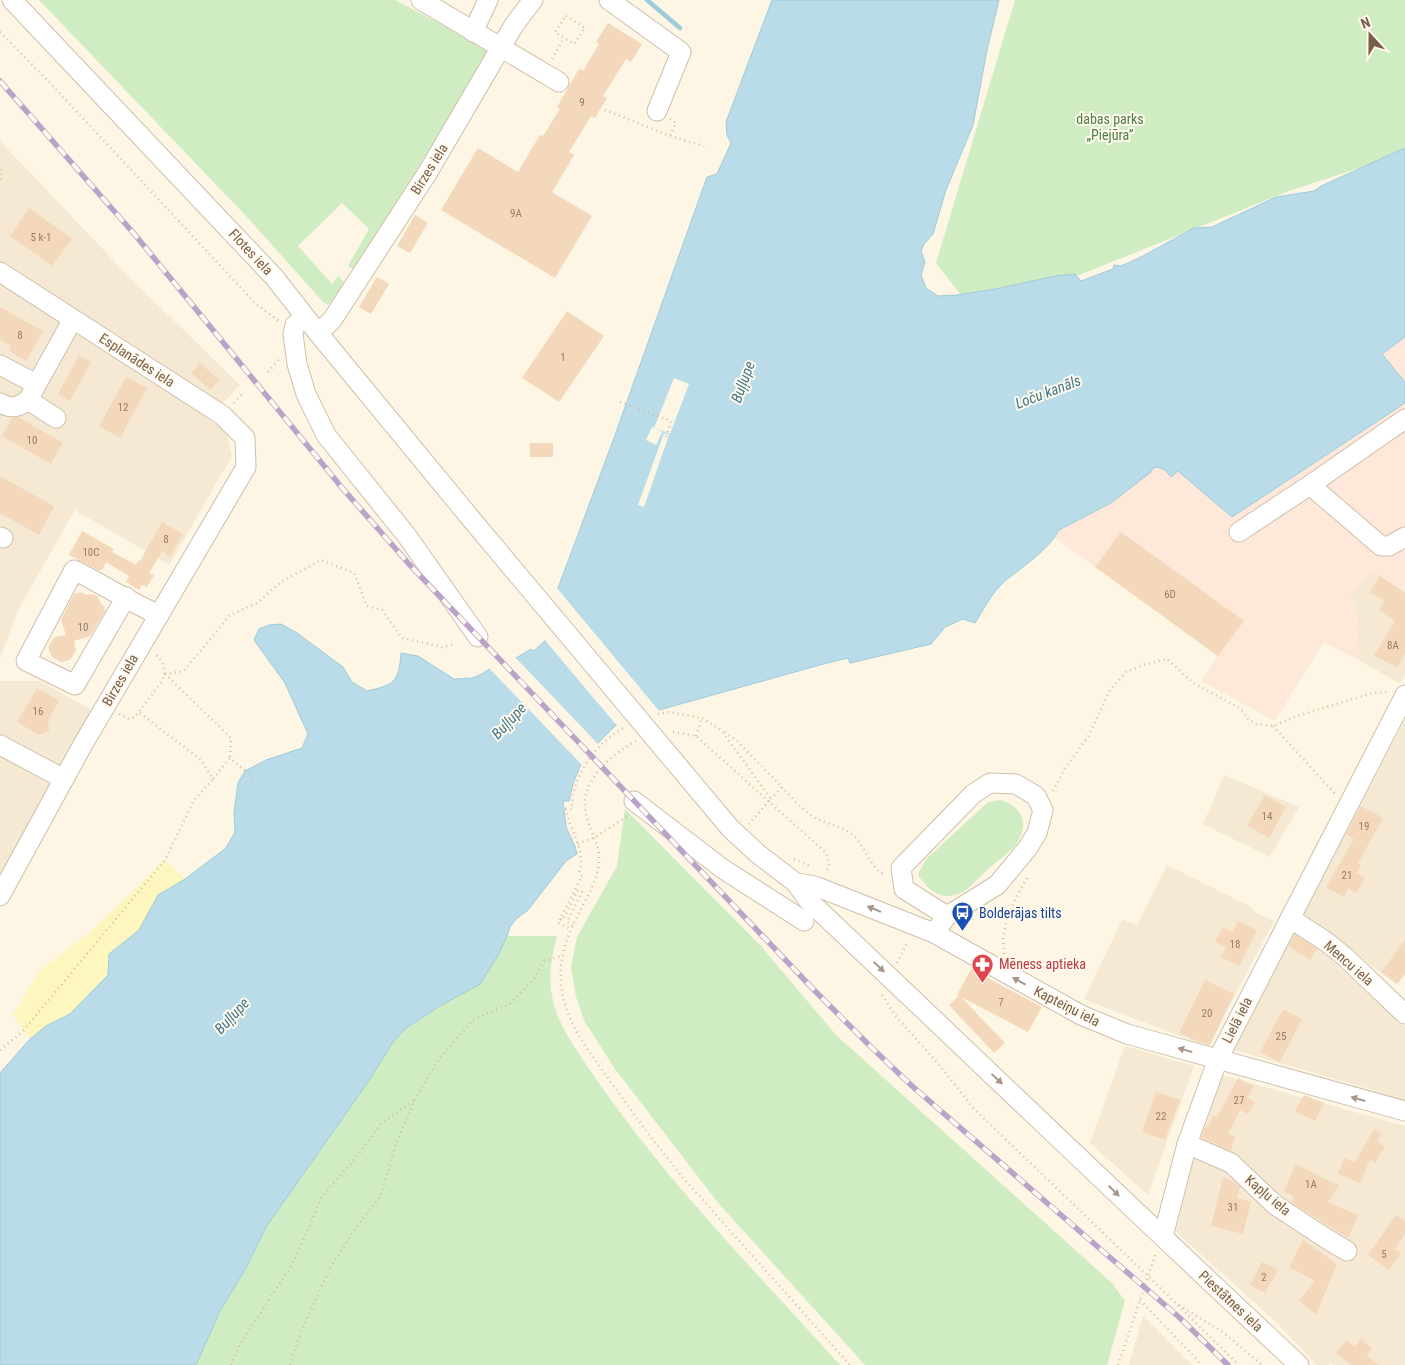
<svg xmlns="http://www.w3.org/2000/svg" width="1405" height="1365" font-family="'Roboto Condensed',sans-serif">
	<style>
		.residential { fill: #f5e9d3 }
		.commercial { fill: #fee8d9 }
		.green { fill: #cfecc3 }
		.sand { fill: #fef6bf }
		.water { fill: #b9dce8; stroke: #9ecbda }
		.pier { fill: #fdf6e5 }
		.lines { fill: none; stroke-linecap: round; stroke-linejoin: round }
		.stream { stroke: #9ecbda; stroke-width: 4.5 }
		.building { fill: #f4d8bc }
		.minor-casing { stroke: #cfbfab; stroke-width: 21 }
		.path { stroke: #d9bb9e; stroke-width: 2.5; stroke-dasharray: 1 4; stroke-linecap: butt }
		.minor { stroke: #fff; stroke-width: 19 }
		.rail-casing { stroke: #baa3c8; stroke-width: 5.5 }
		.rail { stroke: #fffaed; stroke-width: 4; stroke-dasharray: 11; stroke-linecap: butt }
		.minor-bridge-casing { stroke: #cfbfab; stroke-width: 21; stroke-linecap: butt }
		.minor-bridge { stroke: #fff; stroke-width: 19 }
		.oneway { fill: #a79689 }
		.labels { text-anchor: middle; stroke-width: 4; stroke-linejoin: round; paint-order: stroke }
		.number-label { font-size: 11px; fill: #977c66 }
		.park-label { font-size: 14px; fill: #4c7e40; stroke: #fffaed }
		.street-label { font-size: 14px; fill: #785e49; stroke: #fffaed }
		.transit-label { font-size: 14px; fill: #164399; stroke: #fffaed; text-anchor: start }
		.health-label { font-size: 14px; fill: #be3a42; stroke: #fffaed; text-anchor: start }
		.water-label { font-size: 15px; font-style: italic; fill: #41788c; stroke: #fffaed }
	</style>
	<rect width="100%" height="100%" fill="#fdf6e5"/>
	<g class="residential">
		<polygon points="0,141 130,278 240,385 208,419 226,431 232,456 169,565 75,510 18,610 0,658"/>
		<polygon points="1373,570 1405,591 1405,675 1400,684 1359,660 1356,608 1349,595"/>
		<polygon points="0,681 40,681 92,710 0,878"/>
		<polygon points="1405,720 1405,974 1397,984 1302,917"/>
		<polygon points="1224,775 1299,807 1270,857 1203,824"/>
		<polygon points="1167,865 1251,907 1256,913 1274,921 1208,1047 1084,999 1122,920 1137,925"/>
		<polygon points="1295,927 1405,1027 1405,1102 1377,1091 1231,1049"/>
		<polygon points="1125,1046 1194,1066 1148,1195 1090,1143"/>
		<polygon points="1222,1075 1405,1126 1405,1365 1333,1365 1331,1363 1328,1365 1317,1365 1274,1320 1176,1232 1193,1162"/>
		<polygon points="1143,1316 1192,1365 1129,1365"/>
	</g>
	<g class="commercial">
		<polygon points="1405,337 1405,382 1382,354"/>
		<polygon points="1405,403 1405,591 1373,570 1349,595 1356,608 1359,660 1324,642 1275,721 1201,681 1218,656 1055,538 1059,530 1111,503 1151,472 1153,468 1158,466 1166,470 1178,471 1344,444"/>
	</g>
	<g class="green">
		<polygon points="39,0 395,0 491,50 355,270 348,266 369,229 342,203 298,246 332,284 338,276 347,285 343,293 338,292 328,305 323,302 248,218"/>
		<polygon points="1015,0 1405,0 1405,153 1289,191 1007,304 969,305 936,263"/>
		<path d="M999,800C1021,805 1030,823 1017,843C1010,853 997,861 988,869C977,879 965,896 948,896C935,897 925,885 918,875L926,859L987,803Z"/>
		<polygon points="625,809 761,946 836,1035 1112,1283 1125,1301 1107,1365 865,1365 719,1204 615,1069 585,1022 576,997 571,967 577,937 617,866"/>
		<path d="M507,936H557C552,957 548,974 552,996C557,1025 578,1052 594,1076C665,1180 756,1272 840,1365H196L220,1311L246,1268L266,1227L368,1082L393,1042L406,1028L440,1006L497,957Z"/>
	</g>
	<polygon class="sand" points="165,860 185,879 158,896 139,930 109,954 108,975 70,1014 46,1026 30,1039 13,1015 39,971 88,934"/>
	<path class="water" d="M772,0H999L987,50L973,125L946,190L933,234L924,244L921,251L925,262L921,275L926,288L938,296L956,295L996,289L1055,276L1075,274L1081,281L1113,269L1114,265L1121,266L1139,258L1194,228L1212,227L1276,197L1314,191L1321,186L1405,148V337L1382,354L1405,382V403L1232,517L1178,471L1171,477L1165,470L1158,467L1153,468L1151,472L1111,503L1059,530C1049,550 1022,567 1005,581C992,592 984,609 975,623L963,619L945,627L931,644L850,663L848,658L827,663L652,712L615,726L599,742L581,764L573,784L569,801H563L566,827L575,846L577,854L566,861L528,910L516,919L510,927L507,936L497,957L480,984L440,1006L406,1028L393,1042L368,1082L266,1227L246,1268L220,1311L196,1365H0V1073L30,1039L46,1026L70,1014L108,975L109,954L139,930L158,895L185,879L226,848L235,832L234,813L238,783L245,771L266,760L302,748L308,734L285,683L254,640L259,629L269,625L281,624L297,633L343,667L352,682L367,691C394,685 399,682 401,653L418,656L454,679L472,678L482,674L492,667L516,658L531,649L534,651L550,636V630L545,623L614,438L707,177L717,174L731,143L727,135L726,122Z"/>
	<g class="pier">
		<polygon points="674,378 689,384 670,434 658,429 662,432 656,445 646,440 652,427 654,428"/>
		<polygon points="664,433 669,435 644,507 638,505"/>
		<polygon points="556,587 660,712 618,727 544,639 547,635 548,631 542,622"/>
		<polygon points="514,656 599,745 583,766 488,667"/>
	</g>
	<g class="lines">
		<polyline class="stream" points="647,0 680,28"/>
	</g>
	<g class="building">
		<polygon points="608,23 642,44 631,62 626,59 603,96 607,98 595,118 591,116 569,152 574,155 552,192 592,216 555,278 441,210 478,148 518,172 540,135 543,136 560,109 557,107 579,69 583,71 599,44 596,42"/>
		<polygon points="29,208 72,239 52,266 10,236"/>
		<polygon points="415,215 428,223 410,253 397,246"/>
		<polygon points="377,277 389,284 371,314 359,307"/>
		<polygon points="0,307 43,331 26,361 9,351 11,346 0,339"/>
		<polygon points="567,311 604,336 559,402 522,378"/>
		<polygon points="79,355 91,362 70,401 58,394"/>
		<polygon points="200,363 219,380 210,390 191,373"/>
		<polygon points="126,377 147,388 120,438 99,426"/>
		<polygon points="18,417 63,443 51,464 2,436 12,418"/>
		<rect x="530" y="443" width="23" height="14"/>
		<polygon points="0,476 54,506 39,535 0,513"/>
		<polygon points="162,522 183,534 170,556 162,551 149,573 154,575 147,587 142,585 139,590 126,582 129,576 106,562 102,570 98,570 69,555 82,531 114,549 112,552 136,565 139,560 140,561"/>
		<polygon points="1121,532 1244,621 1218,656 1095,567"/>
		<polygon points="1380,576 1405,593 1405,654 1397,668 1374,655 1395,621 1379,610 1384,601 1370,592"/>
		<polygon points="81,592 86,595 90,594 95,595 99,598 100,603 104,606 105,611 90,636 74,641 76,650 70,660 61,662 52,657 48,647 54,637 66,635 61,620 74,594"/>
		<polygon points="37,688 59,701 48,720 49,731 39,735 17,722"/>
		<polygon points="1265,795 1286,807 1269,838 1247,826"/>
		<polygon points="1361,806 1383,818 1358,863 1361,865 1356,873 1365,878 1356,893 1348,888 1344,897 1326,887 1354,839 1346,834"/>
		<polygon points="1238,921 1257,930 1239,966 1221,957 1226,947 1215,942 1223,927 1233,932"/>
		<polygon points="1295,934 1317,949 1310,960 1289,946"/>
		<polygon points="1405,940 1405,974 1397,984 1381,972"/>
		<polygon points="971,969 1042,1007 1028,1032 961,997 1005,1043 994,1053 949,1005 959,996 957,995"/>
		<polygon points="1205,980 1234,994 1210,1045 1199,1042 1179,1033"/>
		<polygon points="1283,1009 1302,1019 1280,1062 1260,1052"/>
		<polygon points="1238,1078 1254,1086 1247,1098 1255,1102 1248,1114 1240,1110 1228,1134 1235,1136 1231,1151 1201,1137 1206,1126 1208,1127 1213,1115 1217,1117"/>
		<polygon points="1156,1092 1180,1100 1165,1140 1142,1132"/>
		<polygon points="1304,1095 1324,1103 1315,1121 1295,1111"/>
		<polygon points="1374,1129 1381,1133 1377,1142 1385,1146 1375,1163 1370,1159 1360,1183 1338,1174 1344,1158 1355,1162"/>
		<polygon points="1296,1164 1325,1179 1339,1185 1328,1202 1358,1215 1348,1238 1291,1202 1294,1197 1284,1191"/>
		<polygon points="1223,1178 1233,1181 1240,1187 1237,1198 1251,1202 1243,1234 1211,1226"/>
		<polygon points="1396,1215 1405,1221 1405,1234 1395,1249 1401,1253 1389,1270 1368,1255"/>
		<polygon points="1303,1240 1337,1264 1316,1315 1299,1301 1315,1281 1289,1267"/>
		<polygon points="1262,1262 1278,1270 1265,1293 1250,1285"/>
		<polygon points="1361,1339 1372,1348 1367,1356 1379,1365 1351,1365 1336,1353 1346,1340 1355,1347"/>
	</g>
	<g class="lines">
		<defs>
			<g id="minor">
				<polyline points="12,0 274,277 318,333 472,520"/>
				<polyline points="421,0 559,82"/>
				<polyline points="609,0 681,52 657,111"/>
				<polyline points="473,32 488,0"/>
				<polyline points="0,272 222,415 245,438 246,467 82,746 0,896"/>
				<polyline points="305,317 295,325 293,334 297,364 306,394 326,435 407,536 478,637"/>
				<polyline points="318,333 332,320 428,172 514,25 533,0"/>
				<polyline points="0,365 36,384"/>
				<path d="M0,403C11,409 18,408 28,400"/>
				<polyline points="56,418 28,400 73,319"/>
				<polyline points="1310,485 1381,546 1389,546 1405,537"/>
				<polyline points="1239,532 1310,485 1405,419"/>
				<polyline points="0,537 3,538"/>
				<path d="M126,597L75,685L26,661L74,570C102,584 130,602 159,615"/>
				<polyline points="0,745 64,779"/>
				<polyline points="634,801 723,869 804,921"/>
				<polyline points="730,828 758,854 796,883 815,886 934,933 1081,1015 1127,1034 1405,1111"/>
				<path d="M796,883L808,900C972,1055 1134,1211 1299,1365"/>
				<polyline points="1290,918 1328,943 1345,957 1405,1014"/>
				<polyline points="934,933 947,916 904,889 901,868 973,794 990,783 1016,784 1036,796 1043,810 1037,833 1027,849 997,885 947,916"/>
				<polyline points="1187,1144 1231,1163 1275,1205 1327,1239 1347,1251"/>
				<polyline points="1163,1237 1187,1144 1218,1059 1405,695"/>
			</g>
		</defs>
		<use href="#minor" class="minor-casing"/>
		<g class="path">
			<polygon points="566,16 585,28 574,44 555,32"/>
			<polyline points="0,32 51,84 256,304 280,322"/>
			<polyline points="552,59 564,38"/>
			<polyline points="605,110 670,136 704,146"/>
			<polyline points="670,119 676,123 670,136"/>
			<polyline points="0,169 2,176 0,181"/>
			<polyline points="268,372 280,358"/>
			<polyline points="620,402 671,421 665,440"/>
			<polyline points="234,403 243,393"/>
			<polyline points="165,674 184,671 230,615 257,603 281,582 321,560 354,573 367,606 382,610 402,638 442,647 454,644"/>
			<polyline points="165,674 231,738 230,758"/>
			<polyline points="140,713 201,760 213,779 230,758 253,777"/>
			<path d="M119,714L129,719L135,717L162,681C167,670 164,662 155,654"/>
			<polyline points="658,714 670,712 702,718 721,730 771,799 749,824"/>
			<polyline points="1273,726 1336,795"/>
			<path d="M673,732L696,736L825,852C829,859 831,865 826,872"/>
			<polyline points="725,732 737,741 782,787 771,799"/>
			<polyline points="696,736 702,718"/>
			<path d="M636,741C611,754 578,783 586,814C590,835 603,846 598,869C594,889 581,907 573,925C551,972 560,1009 588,1050L646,1131L684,1179L850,1365"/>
			<path d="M782,787C792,798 804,812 817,819C830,825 846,827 856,838C867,851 869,865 884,875"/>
			<polyline points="1053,791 1065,768 1088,737 1110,690 1126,672 1146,664 1167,659 1192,682 1241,709 1249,720 1256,724 1273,726 1297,716 1373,693 1388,692"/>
			<polyline points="578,844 595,837 628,816"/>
			<polyline points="794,859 812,867"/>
			<polyline points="560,919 558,923 571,929"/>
			<path d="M573,925L567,922L582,892L578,890L563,920L560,919L582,876L579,873C587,851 569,830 566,809H572C571,776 597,742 625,727"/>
			<path d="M1004,954C1000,924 1014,900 1029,875"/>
			<polyline points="897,963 908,941"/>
			<polyline points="882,995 894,1014 940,1066 974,1109 1148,1276 1239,1365"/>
			<polyline points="0,1050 23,1031 165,860 194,800 213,779"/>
			<polyline points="1140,1300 1202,1365"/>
			<polyline points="1179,1305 1224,1333 1262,1365"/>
			<polyline points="231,1365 239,1346 290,1268 310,1225 321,1197 354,1160 382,1123 414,1101"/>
			<polyline points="290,1365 301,1332 330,1268 357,1226 380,1197 396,1144 415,1100 436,1063 473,1020 510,1004 534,979 544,961 562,956"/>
			<polyline points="1118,1365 1156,1253"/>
		</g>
		<use href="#minor" class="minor"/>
		<defs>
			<polyline id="rail" points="0,81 136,236 343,489 409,564 814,990 871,1047 912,1086 1180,1318 1228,1365"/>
		</defs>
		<use href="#rail" class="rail-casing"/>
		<use href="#rail" class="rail"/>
		<defs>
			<polyline id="minor-bridge" points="472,520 730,828"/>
		</defs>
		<use href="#minor-bridge" class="minor-bridge-casing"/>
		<use href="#minor-bridge" class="minor-bridge"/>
	</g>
	<defs><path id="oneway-solid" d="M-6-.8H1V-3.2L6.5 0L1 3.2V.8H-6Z" transform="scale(1.25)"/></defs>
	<g class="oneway">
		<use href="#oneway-solid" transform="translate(874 909) rotate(-158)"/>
		<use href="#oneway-solid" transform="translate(879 967) rotate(43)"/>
		<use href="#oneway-solid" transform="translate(1019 981) rotate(-151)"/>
		<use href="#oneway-solid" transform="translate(1185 1050) rotate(-164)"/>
		<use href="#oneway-solid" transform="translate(997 1079) rotate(43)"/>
		<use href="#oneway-solid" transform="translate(1358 1099) rotate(-164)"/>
		<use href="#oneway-solid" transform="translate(1114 1191) rotate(44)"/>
	</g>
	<defs>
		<symbol id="bus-pin" viewBox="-11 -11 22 30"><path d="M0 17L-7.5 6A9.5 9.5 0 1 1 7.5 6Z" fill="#1a4fb4" stroke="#fffaed"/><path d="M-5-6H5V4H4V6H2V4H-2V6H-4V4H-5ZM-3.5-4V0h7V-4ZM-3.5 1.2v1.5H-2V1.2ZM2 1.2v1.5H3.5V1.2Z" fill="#fff"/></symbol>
		<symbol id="pharmacy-pin" viewBox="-11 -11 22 30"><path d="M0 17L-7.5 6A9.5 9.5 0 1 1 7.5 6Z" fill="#e0444e" stroke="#fffaed"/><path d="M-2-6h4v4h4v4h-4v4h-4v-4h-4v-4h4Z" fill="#fff"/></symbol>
	</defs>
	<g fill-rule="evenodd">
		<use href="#bus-pin" x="950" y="900" width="25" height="34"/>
		<use href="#pharmacy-pin" x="970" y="952" width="25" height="34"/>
	</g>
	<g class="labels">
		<g class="number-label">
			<text x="582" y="106">9</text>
			<text x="516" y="217">9A</text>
			<text x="41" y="241">5 k-1</text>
			<text x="20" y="339">8</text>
			<text x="563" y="361">1</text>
			<text x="123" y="411">12</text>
			<text x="32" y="444">10</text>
			<text x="166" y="543">8</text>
			<text x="91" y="556">10C</text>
			<text x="1170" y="598">6D</text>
			<text x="83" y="631">10</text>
			<text x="1393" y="649">8A</text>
			<text x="38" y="715">16</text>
			<text x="1267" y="820">14</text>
			<text x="1364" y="830">19</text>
			<text x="1347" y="879">21</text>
			<text x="1235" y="948">18</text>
			<text x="1001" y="1006">7</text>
			<text x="1207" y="1017">20</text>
			<text x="1281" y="1040">25</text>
			<text x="1239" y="1104">27</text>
			<text x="1161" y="1120">22</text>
			<text x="1311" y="1188">1A</text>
			<text x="1233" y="1211">31</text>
			<text x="1384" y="1258">5</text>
			<text x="1264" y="1281">2</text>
		</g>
		<g class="park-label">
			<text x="1110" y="124">dabas parks<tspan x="1110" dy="16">„Piejūra”</tspan></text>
		</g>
		<g class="street-label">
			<text transform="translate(429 169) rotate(-58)" y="5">Birzes iela</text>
			<text transform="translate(251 252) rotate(47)" y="5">Flotes iela</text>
			<text transform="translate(137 360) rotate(33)" y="5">Esplanādes iela</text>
			<text transform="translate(120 680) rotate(-60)" y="5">Birzes iela</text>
			<text transform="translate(1349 963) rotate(41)" y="5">Mencu iela</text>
			<text transform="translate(1067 1006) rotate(27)" y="5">Kapteiņu iela</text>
			<text transform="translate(1237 1020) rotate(-63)" y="5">Lielā iela</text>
			<text transform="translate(1268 1195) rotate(40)" y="5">Kapļu iela</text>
			<text transform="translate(1231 1301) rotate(43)" y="5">Piestātnes iela</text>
		</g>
		<g class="transit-label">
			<text x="979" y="918">Bolderājas tilts</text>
		</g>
		<g class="health-label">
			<text x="999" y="969">Mēness aptieka</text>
		</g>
		<g class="water-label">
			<text transform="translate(743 382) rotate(-70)" y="5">Buļļupe</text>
			<text transform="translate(1048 392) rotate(-21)" y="5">Loču kanāls</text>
			<text transform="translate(509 721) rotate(-47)" y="5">Buļļupe</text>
			<text transform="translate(232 1016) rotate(-47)" y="5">Buļļupe</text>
		</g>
	</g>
	<g transform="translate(1370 35) rotate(339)" stroke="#fffaed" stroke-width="4" paint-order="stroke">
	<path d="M0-4L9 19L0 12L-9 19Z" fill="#785e49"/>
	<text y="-8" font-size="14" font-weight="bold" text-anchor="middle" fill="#785e49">N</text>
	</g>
</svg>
